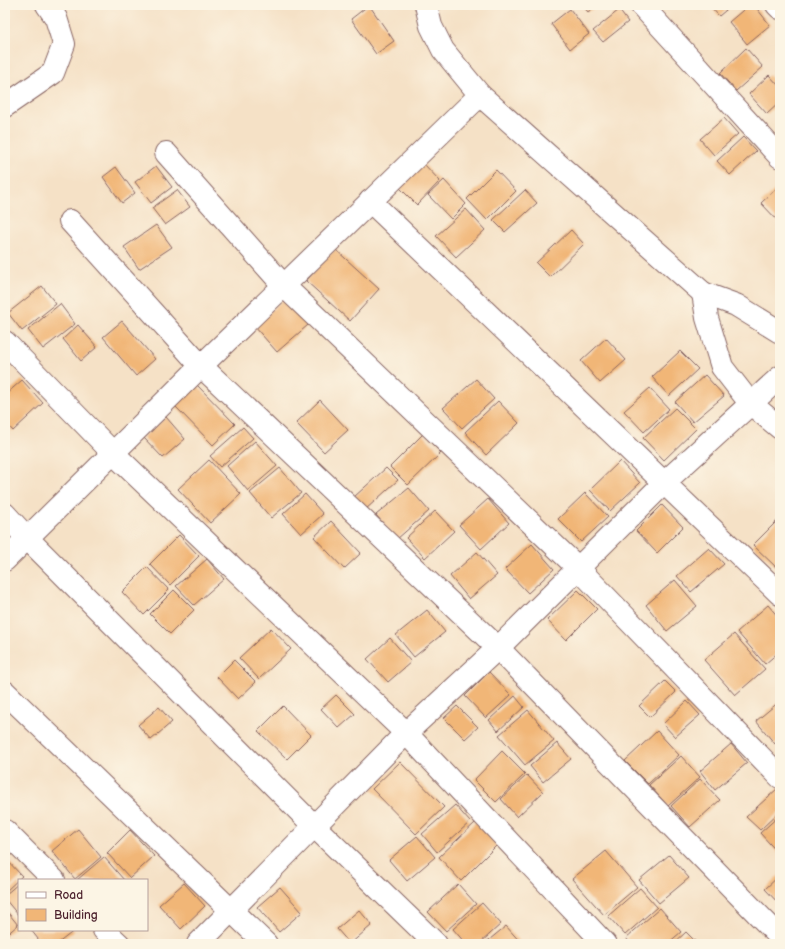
<svg xmlns="http://www.w3.org/2000/svg" width="785" height="949" font-family="'Balsamiq Sans',sans-serif">
	<style>
		.building { fill: #f1b677 }
		.lines { fill: none; stroke-linecap: round; stroke-linejoin: round }
		.minor-casing { stroke: #866361; stroke-width: 24 }
		.minor { stroke: #fff; stroke-width: 22 }
	</style>
	<rect width="100%" height="100%" fill="#fcf5e5"/>
	<filter id="ink" filterUnits="userSpaceOnUse"><feTurbulence type="fractalNoise" baseFrequency=".025" numOctaves="2"/><feDisplacementMap in="SourceGraphic" scale="8" xChannelSelector="R" yChannelSelector="G"/><feConvolveMatrix kernelMatrix="1 2 1 2 8 2 1 2 1" color-interpolation-filters="sRGB"/></filter>
	<filter id="wash" filterUnits="userSpaceOnUse"><feTurbulence type="fractalNoise" baseFrequency=".012" numOctaves="4" result="noise"/><feDisplacementMap in="SourceGraphic" scale="16" xChannelSelector="R" yChannelSelector="G"/><feGaussianBlur stdDeviation="0.9" result="paint"/><feColorMatrix in="noise" values="0 0 0 0 0 0 0 0 0 0 0 0 0 0 0 0 0 1.4 0 .05"/><feComposite in="paint" operator="in"/></filter>
	<g filter="url(#wash)">
		<rect width="100%" height="100%" fill="#f5e1c6"/>
		<g id="blocks">
			<g class="building">
				<polygon points="369,5 394,41 376,54 351,19"/>
				<polygon points="582,5 597,5 588,12"/>
				<polygon points="709,5 732,5 719,16"/>
				<polygon points="749,5 754,5 770,25 747,44 729,22"/>
				<polygon points="570,9 589,34 570,49 551,24"/>
				<polygon points="619,10 628,22 603,42 593,31"/>
				<polygon points="746,48 763,67 736,91 720,73"/>
				<polygon points="769,75 780,87 780,102 767,114 749,94"/>
				<polygon points="724,118 738,134 714,155 700,139"/>
				<polygon points="743,137 756,151 730,175 717,161"/>
				<polygon points="423,163 440,181 417,205 399,187"/>
				<polygon points="156,166 172,187 151,203 135,182"/>
				<polygon points="116,167 135,193 122,203 103,177"/>
				<polygon points="496,170 516,191 487,220 467,199"/>
				<polygon points="444,180 466,204 451,219 428,195"/>
				<polygon points="780,185 780,223 761,203"/>
				<polygon points="177,190 190,207 165,225 152,208"/>
				<polygon points="525,190 537,203 505,232 493,220"/>
				<polygon points="466,209 485,230 456,257 436,236"/>
				<polygon points="156,225 172,247 139,269 124,247"/>
				<polygon points="571,230 584,244 550,277 536,263"/>
				<polygon points="335,249 379,289 350,321 306,281"/>
				<polygon points="42,286 56,304 22,331 8,313"/>
				<polygon points="284,299 308,325 277,352 254,326"/>
				<polygon points="60,304 75,324 43,349 28,330"/>
				<polygon points="122,321 155,359 136,376 103,337"/>
				<polygon points="78,325 97,347 81,361 63,339"/>
				<polygon points="606,338 626,360 600,383 581,361"/>
				<polygon points="680,351 698,369 669,396 652,377"/>
				<polygon points="705,375 724,396 693,422 675,402"/>
				<polygon points="476,379 494,399 462,428 443,408"/>
				<polygon points="22,380 43,403 13,431 5,422 5,395"/>
				<polygon points="197,385 235,424 213,445 175,406"/>
				<polygon points="650,388 669,409 644,432 624,411"/>
				<polygon points="320,400 348,430 324,452 296,423"/>
				<polygon points="498,401 519,423 486,455 465,432"/>
				<polygon points="675,408 696,429 664,460 643,438"/>
				<polygon points="166,417 185,439 163,458 143,437"/>
				<polygon points="243,427 253,438 220,467 210,456"/>
				<polygon points="423,434 441,453 408,485 390,467"/>
				<polygon points="255,441 277,466 248,491 227,466"/>
				<polygon points="209,460 241,494 210,523 178,489"/>
				<polygon points="620,461 640,483 610,511 590,490"/>
				<polygon points="280,468 301,493 271,518 250,493"/>
				<polygon points="386,468 398,480 365,510 354,497"/>
				<polygon points="409,488 429,511 397,539 376,515"/>
				<polygon points="585,493 608,517 581,542 558,519"/>
				<polygon points="305,494 323,514 301,534 283,514"/>
				<polygon points="488,499 509,523 481,549 459,525"/>
				<polygon points="662,505 683,527 657,553 636,531"/>
				<polygon points="435,511 454,531 425,558 406,538"/>
				<polygon points="780,518 780,566 778,569 753,545"/>
				<polygon points="331,521 361,553 344,569 314,537"/>
				<polygon points="179,535 199,556 170,585 150,564"/>
				<polygon points="532,544 554,569 528,593 505,569"/>
				<polygon points="709,548 724,564 691,592 677,576"/>
				<polygon points="477,552 497,575 469,599 450,576"/>
				<polygon points="207,559 224,579 194,605 176,586"/>
				<polygon points="147,567 169,590 144,615 122,592"/>
				<polygon points="675,580 697,606 667,631 646,605"/>
				<polygon points="174,590 194,610 170,634 150,614"/>
				<polygon points="578,590 597,609 566,640 547,620"/>
				<polygon points="768,605 780,619 780,651 765,664 737,632"/>
				<polygon points="427,610 445,632 414,657 396,635"/>
				<polygon points="271,628 291,649 259,679 239,658"/>
				<polygon points="734,634 765,669 735,695 704,660"/>
				<polygon points="390,638 411,662 388,682 367,659"/>
				<polygon points="234,660 256,682 238,699 217,677"/>
				<polygon points="489,672 511,695 486,718 465,696"/>
				<polygon points="665,681 676,692 650,717 639,706"/>
				<polygon points="336,695 355,714 339,728 321,709"/>
				<polygon points="515,696 524,707 498,731 489,720"/>
				<polygon points="687,701 700,715 675,737 663,724"/>
				<polygon points="780,701 780,740 775,744 756,721"/>
				<polygon points="283,706 311,735 287,759 258,731"/>
				<polygon points="457,706 478,727 465,739 444,718"/>
				<polygon points="159,707 172,722 151,740 138,725"/>
				<polygon points="528,710 554,741 525,765 499,735"/>
				<polygon points="657,731 679,755 648,784 625,761"/>
				<polygon points="557,743 571,759 543,782 530,766"/>
				<polygon points="731,744 747,763 715,790 700,771"/>
				<polygon points="502,751 525,774 496,802 474,780"/>
				<polygon points="681,756 700,777 668,806 649,785"/>
				<polygon points="400,762 444,807 416,834 372,789"/>
				<polygon points="527,775 543,792 517,817 501,799"/>
				<polygon points="700,779 720,800 690,827 671,806"/>
				<polygon points="778,788 780,790 780,811 760,830 746,817"/>
				<polygon points="455,805 470,822 437,852 422,834"/>
				<polygon points="780,815 780,855 760,833"/>
				<polygon points="476,822 497,845 461,881 439,857"/>
				<polygon points="78,829 101,857 75,879 52,851"/>
				<polygon points="130,830 154,856 130,878 107,853"/>
				<polygon points="417,836 435,857 407,881 389,860"/>
				<polygon points="606,851 637,887 604,915 572,879"/>
				<polygon points="669,855 689,878 659,903 639,880"/>
				<polygon points="104,857 124,880 77,880"/>
				<polygon points="5,858 22,876 5,892"/>
				<polygon points="780,875 780,905 765,889"/>
				<polygon points="19,883 19,916 5,899 5,895"/>
				<polygon points="184,883 205,906 181,929 159,905"/>
				<polygon points="458,884 476,904 446,931 428,912"/>
				<polygon points="280,887 302,912 279,932 257,907"/>
				<polygon points="640,888 657,907 625,935 608,916"/>
				<polygon points="482,903 501,924 479,944 466,944 453,929"/>
				<polygon points="660,908 681,932 667,944 631,944 626,938"/>
				<polygon points="5,909 18,925 5,936"/>
				<polygon points="359,910 372,925 350,944 337,929"/>
				<polygon points="506,926 522,944 484,944"/>
				<polygon points="31,930 75,930 57,944 42,944"/>
				<polygon points="686,932 698,944 673,944"/>
			</g>
		</g>
	</g>
	<g filter="url(#ink)">
		<use href="#blocks" fill-opacity="0" stroke="#866361" stroke-width="1"/>
		<g class="lines">
			<defs>
				<g id="minor">
					<polyline points="426,5 431,26 443,50 480,95 703,293"/>
					<polyline points="641,5 780,157"/>
					<polyline points="777,5 780,8"/>
					<polyline points="5,106 53,73 64,44 56,18 47,5"/>
					<polyline points="166,153 284,286 578,568 780,777"/>
					<polyline points="370,201 780,594"/>
					<polyline points="70,221 201,366 498,648 780,937"/>
					<polyline points="780,332 736,305 703,293 707,318 722,367 750,403 780,428"/>
					<polyline points="5,342 113,453 406,733 605,944"/>
					<polyline points="5,514 27,538 314,826 436,944"/>
					<polyline points="5,560 201,366 480,95"/>
					<polyline points="5,692 266,944"/>
					<polyline points="5,831 54,880"/>
					<polyline points="104,930 119,944"/>
					<polyline points="198,944 406,733 498,648 665,482 780,377"/>
				</g>
			</defs>
			<use href="#minor" class="minor-casing"/>
			<use href="#minor" class="minor"/>
		</g>
	</g>
	<rect width="785" height="949" fill="none" stroke="#fcf5e5" stroke-width="20"/>
	<rect x="18" y="879" width="130" height="52" fill="#fcf5e5" stroke="#b59f9b"/>
	<rect x="26" y="892" width="20" height="6" fill="#ffffff" stroke="#b59f9b"/>
	<text x="54" y="899" font-size="12" fill="#4a1f2b">Road</text>
	<rect x="26" y="909" width="20" height="12" fill="#f1b677" stroke="#b59f9b"/>
	<text x="54" y="919" font-size="12" fill="#4a1f2b">Building</text>
</svg>
